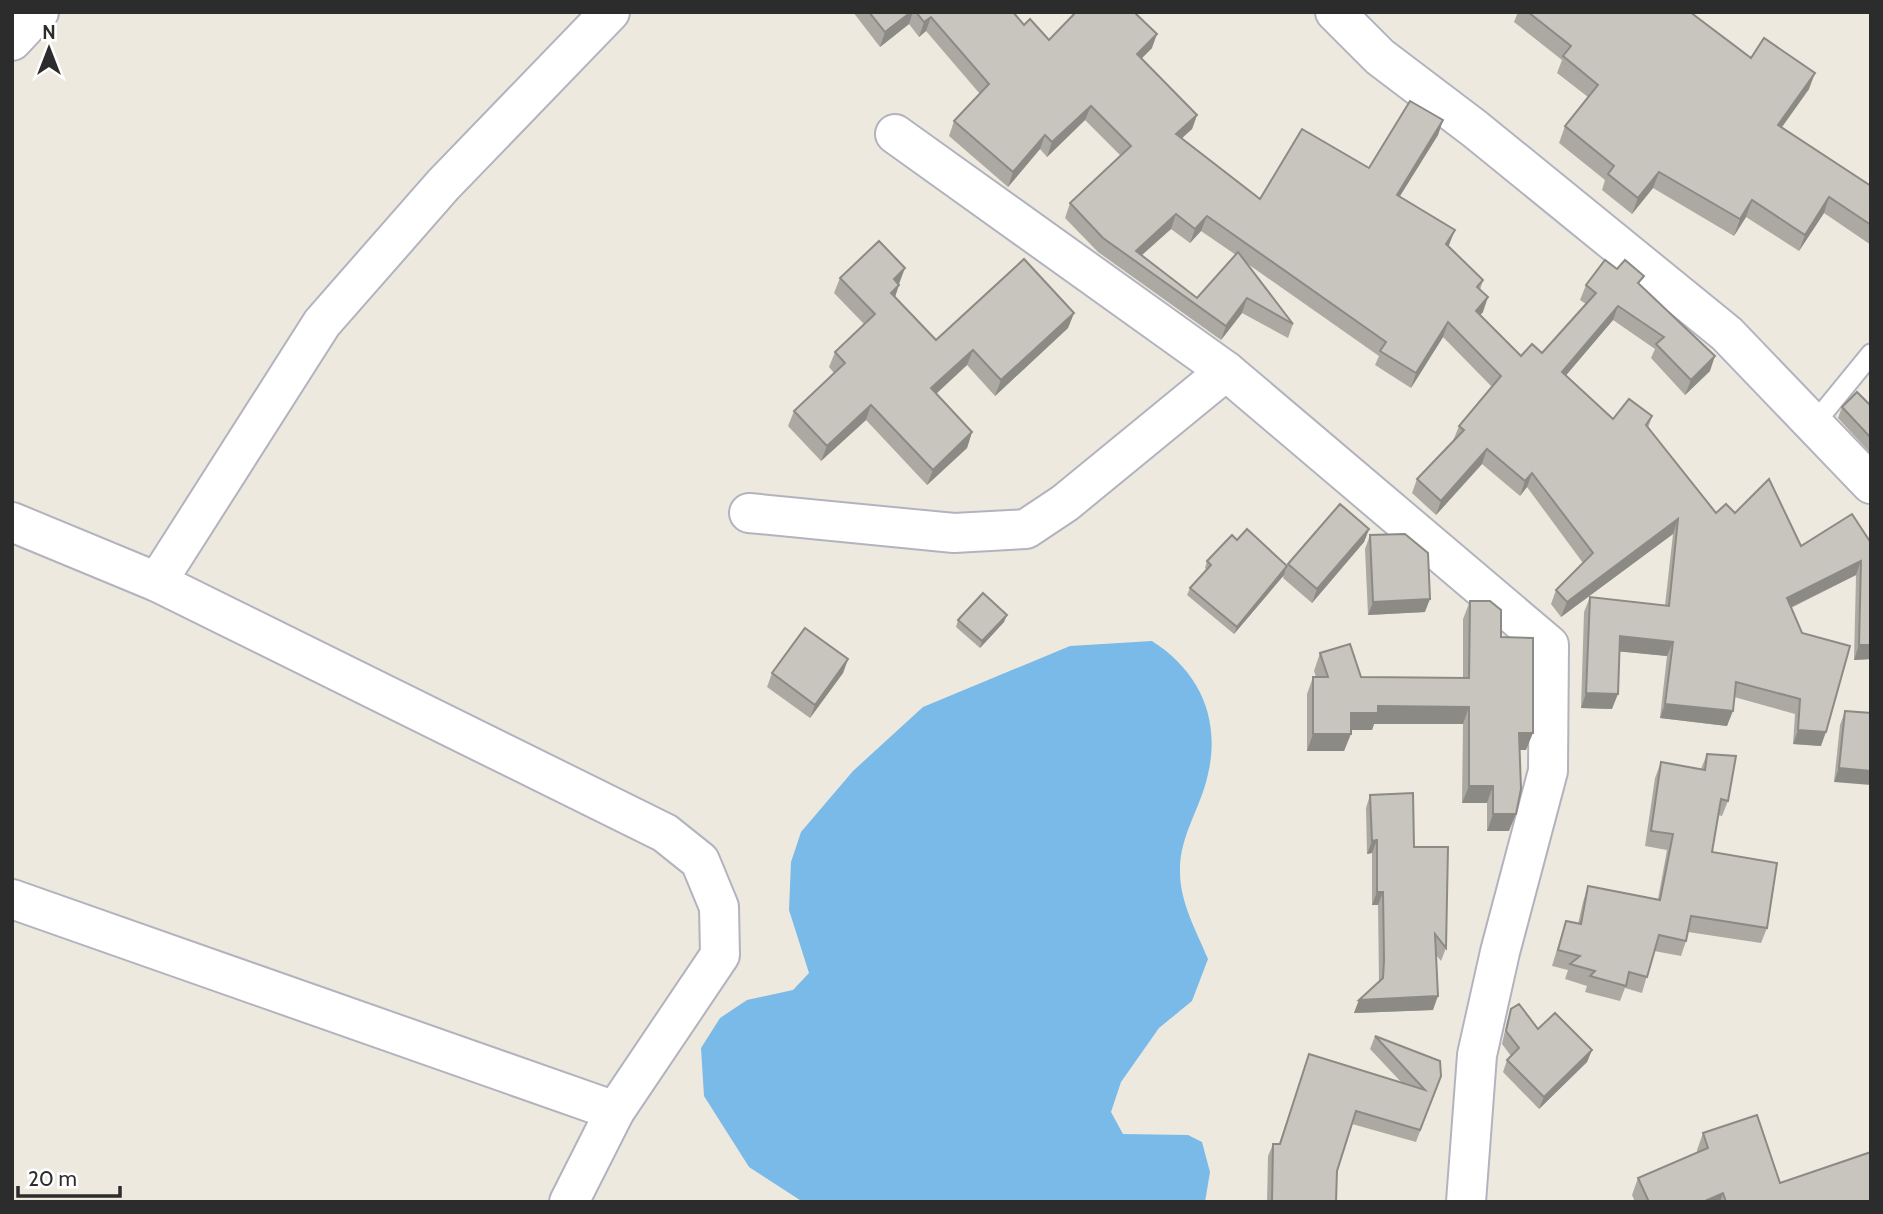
<svg xmlns="http://www.w3.org/2000/svg" width="1883" height="1214" font-family="Cabin,sans-serif">
	<style>
		.water { fill: #79bae8 }
		.lines { fill: none; stroke-linecap: round; stroke-linejoin: round }
		.lane-casing { stroke: #b2b3be; stroke-width: 23 }
		.street-casing { stroke: #b2b3be; stroke-width: 42 }
		.lane { stroke: #fff; stroke-width: 19 }
		.street { stroke: #fff; stroke-width: 38 }
		.wall { fill: #aca9a3; fill-rule: evenodd }
		.shaded-wall { fill: #8c8a85 }
		.building { fill: #c8c5be; stroke: #8c8a85; stroke-width: 2 }
	</style>
	<rect width="100%" height="100%" fill="#ede9df"/>
	<path class="water" d="M1152,641C1199,671 1221,718 1208,774C1201,808 1179,836 1180,872C1180,903 1197,932 1208,959L1192,1001L1159,1028L1121,1082L1111,1112L1123,1134L1188,1135L1202,1142L1210,1172L1205,1202H803L749,1167L704,1096L701,1048L720,1018L747,1000L793,990L809,973L789,910L791,862L801,832L853,771L923,707L1070,646Z"/>
	<g class="lines">
		<defs>
			<polyline id="lane" points="1813,425 1871,354"/>
			<g id="street">
				<polyline points="1335,12 1380,57 1475,129 1727,334 1871,484"/>
				<polyline points="12,41 39,12"/>
				<polyline points="895,134 1226,371 1549,645 1548,771 1500,952 1477,1055 1466,1202"/>
				<polyline points="749,513 954,533 1026,529 1065,503 1226,371"/>
				<polyline points="12,522 157,582 665,833 700,861 719,907 720,955 615,1111 569,1202"/>
				<polyline points="157,582 322,323 443,185 610,12"/>
				<polyline points="12,899 615,1111"/>
			</g>
		</defs>
		<use href="#lane" class="lane-casing"/>
		<use href="#street" class="street-casing"/>
		<use href="#lane" class="lane"/>
		<use href="#street" class="street"/>
	</g>
	<g class="wall">
		<path d="M853,12H1013L1024,25L1049,40L1152,48L1141,59L1197,115L1192,129L1182,138L1260,199L1369,168L1443,120L1438,135L1399,197L1449,245L1448,247L1483,280L1480,290L1483,312L1480,315L1521,356L1542,353L1586,304L1580,300L1586,285H1640L1710,371L1685,395L1651,358L1655,349L1613,320L1566,375L1613,419L1652,416L1648,428L1716,513H1735L1801,546L1871,543V659L1854,660L1856,575L1791,608L1821,746L1793,744L1795,714L1734,697L1727,726L1660,718L1667,656L1619,651L1612,709L1581,708L1584,612L1590,597L1665,605L1673,534L1561,617L1551,604L1556,590L1583,563L1527,487L1520,496L1482,464L1436,515L1412,493L1417,479L1453,441L1459,426L1492,387L1443,337L1411,388L1375,365L1379,356L1245,262L1293,324L1288,338L1242,313L1221,340L1098,252L1065,218L1070,203L1121,156L1085,120L1047,157L1040,149L1008,187L949,136L954,121L980,94L926,31L919,37L909,24L880,47ZM1171,229L1190,243L1201,231L1236,255L1197,298L1142,255Z"/>
		<polygon points="1518,12 1690,12 1751,58 1809,89 1782,127 1871,186 1871,245 1824,213 1799,251 1746,217 1734,236 1653,188 1632,214 1602,190 1605,180 1559,143 1565,126 1588,97 1557,73 1562,60 1514,22"/>
		<polygon points="840,278 899,284 895,297 936,340 1074,313 1068,328 995,396 967,365 936,394 972,432 967,448 927,485 866,420 821,461 788,426 794,411 834,373 829,367 835,352 864,324 834,293"/>
		<polygon points="1871,406 1871,454 1838,418 1842,407"/>
		<polygon points="1369,529 1364,542 1312,603 1283,578 1284,575 1234,634 1187,595 1190,588 1207,570 1205,568 1207,561 1237,540 1287,566 1288,564"/>
		<polygon points="1370,535 1425,612 1368,615 1365,549"/>
		<polygon points="1470,601 1501,637 1526,750 1520,750 1509,831 1487,831 1487,803 1462,803 1463,724 1374,724 1372,730 1351,730 1344,751 1307,751 1307,694 1313,677 1316,677 1314,671 1320,653 1361,677 1463,678 1463,619"/>
		<polygon points="958,620 1004,622 980,648 956,627"/>
		<polygon points="848,659 843,673 810,718 767,687 772,673"/>
		<polygon points="1845,711 1871,713 1834,782 1840,725"/>
		<polygon points="1707,754 1728,801 1722,816 1718,815 1712,852 1767,928 1761,943 1688,932 1686,941 1681,956 1654,951 1642,993 1625,988 1620,1001 1585,992 1587,986 1565,979 1568,970 1552,966 1561,936 1566,921 1578,924 1583,902 1588,886 1658,899 1667,850 1645,846 1655,778 1661,762 1701,769"/>
		<polygon points="1370,795 1414,847 1446,948 1441,961 1436,955 1433,1010 1354,1013 1359,1000 1379,982 1378,905 1372,905 1372,853 1367,854 1366,808"/>
		<polygon points="1511,1009 1538,1029 1592,1050 1587,1062 1539,1109 1503,1072 1507,1060 1511,1056 1502,1044 1507,1022"/>
		<polygon points="1375,1036 1441,1076 1416,1142 1352,1124 1337,1171 1336,1202 1267,1202 1268,1156 1273,1144 1279,1144 1309,1054 1402,1083 1370,1049"/>
		<polygon points="1703,1133 1780,1183 1871,1202 1635,1202 1632,1195 1638,1178 1697,1152 1697,1150"/>
	</g>
	<g class="shaded-wall">
		<polygon points="911,12 913,12 909,24 880,47 885,32"/>
		<polygon points="931,17 926,31 919,37 924,22"/>
		<polygon points="1157,34 1152,48 1131,69 1137,54"/>
		<polygon points="1815,73 1809,89 1772,141 1778,125"/>
		<polygon points="1091,106 1085,120 1047,157 1052,142"/>
		<polygon points="1197,115 1192,129 1171,148 1176,134"/>
		<polygon points="1443,120 1438,135 1392,209 1397,195"/>
		<polygon points="1045,135 1040,149 1008,187 1013,172"/>
		<polygon points="1659,172 1653,188 1632,214 1638,198"/>
		<polygon points="1829,197 1824,213 1799,251 1805,235"/>
		<polygon points="1752,200 1746,217 1734,236 1740,219"/>
		<polygon points="1176,214 1171,229 1135,261 1136,251"/>
		<polygon points="1207,216 1201,231 1190,243 1195,229"/>
		<polygon points="1455,230 1449,245 1440,259 1446,244"/>
		<polygon points="905,268 899,284 894,279"/>
		<polygon points="899,285 894,300 891,293"/>
		<polygon points="1488,297 1483,312 1471,325 1476,311"/>
		<polygon points="1247,298 1242,313 1221,340 1226,326"/>
		<polygon points="1618,306 1613,320 1557,386 1562,372"/>
		<polygon points="1074,313 1068,328 995,396 1001,380"/>
		<polygon points="1448,322 1443,337 1411,388 1416,373"/>
		<polygon points="973,350 967,365 925,404 931,388"/>
		<polygon points="1715,356 1710,371 1685,395 1691,380"/>
		<polygon points="871,405 866,420 821,461 827,446"/>
		<polygon points="972,432 967,448 927,485 933,470"/>
		<polygon points="1487,449 1482,464 1436,515 1441,501"/>
		<polygon points="1532,473 1527,487 1520,496 1525,481"/>
		<polygon points="1678,519 1673,534 1561,617 1567,602"/>
		<polygon points="1369,529 1364,542 1312,603 1317,589"/>
		<polygon points="1861,561 1856,575 1781,612 1787,598"/>
		<polygon points="1286,568 1284,575 1234,634 1237,627"/>
		<polygon points="1430,599 1425,612 1368,615 1373,602"/>
		<polygon points="1007,615 1004,622 980,648 982,641"/>
		<polygon points="1620,636 1673,642 1667,656 1614,651"/>
		<polygon points="1859,645 1871,645 1871,659 1854,660"/>
		<polygon points="848,659 843,673 810,718 815,705"/>
		<polygon points="1586,693 1618,694 1612,709 1581,708"/>
		<polygon points="1665,704 1733,711 1727,726 1660,718"/>
		<polygon points="1378,706 1469,707 1463,724 1374,724 1372,730 1345,730 1351,713"/>
		<polygon points="1798,730 1826,732 1821,746 1793,744"/>
		<polygon points="1519,733 1533,733 1526,750 1513,750"/>
		<polygon points="1313,734 1351,734 1344,751 1307,751"/>
		<polygon points="1839,768 1871,771 1871,785 1834,782"/>
		<polygon points="1469,786 1493,786 1487,803 1462,803"/>
		<polygon points="1493,814 1516,814 1509,831 1487,831"/>
		<polygon points="1377,840 1372,853 1367,854 1372,841"/>
		<polygon points="1377,892 1383,892 1378,905 1372,905"/>
		<polygon points="1438,996 1433,1010 1354,1013 1359,1000"/>
		<polygon points="1592,1050 1587,1062 1539,1109 1544,1097"/>
		<polygon points="1723,1193 1720,1202 1703,1202"/>
	</g>
	<g class="building">
		<polygon points="869,12 911,12 885,32"/>
		<polygon points="916,12 1013,12 1024,25 1030,19 1049,40 1076,12 1134,12 1157,34 1137,54 1197,115 1176,134 1260,199 1302,129 1369,168 1410,101 1443,120 1397,195 1455,230 1446,244 1483,280 1477,287 1488,297 1476,311 1521,356 1532,344 1542,353 1596,293 1586,285 1605,260 1617,269 1625,260 1644,276 1638,283 1715,356 1691,380 1656,344 1664,337 1618,306 1562,372 1613,419 1629,399 1652,416 1646,425 1716,513 1726,504 1735,513 1769,479 1801,546 1852,514 1871,543 1871,645 1859,645 1861,561 1787,598 1802,633 1850,646 1826,732 1798,730 1800,699 1736,682 1733,711 1665,704 1673,642 1620,636 1618,694 1586,693 1590,597 1669,606 1678,519 1567,602 1556,590 1593,553 1532,473 1525,481 1487,449 1441,501 1417,479 1464,430 1459,426 1501,376 1448,322 1416,373 1380,351 1386,342 1207,216 1195,229 1176,214 1136,251 1197,298 1238,252 1293,324 1247,298 1226,326 1103,238 1070,203 1131,146 1091,106 1052,142 1045,135 1013,172 954,121 989,84 931,17 924,22"/>
		<polygon points="1528,12 1690,12 1751,58 1764,38 1815,73 1778,125 1871,186 1871,225 1829,197 1805,235 1752,200 1740,219 1659,172 1638,198 1608,174 1614,166 1565,126 1598,85 1563,56 1571,46"/>
		<polygon points="879,241 905,268 894,279 899,285 891,293 936,340 1024,259 1074,313 1001,380 973,350 931,388 972,432 933,470 871,405 827,446 794,411 845,363 835,352 875,314 840,278"/>
		<polygon points="1857,392 1871,406 1871,438 1842,407"/>
		<polygon points="1340,504 1369,529 1317,589 1288,564"/>
		<polygon points="1247,529 1287,566 1237,627 1190,588 1211,565 1207,561 1232,535 1237,540"/>
		<polygon points="1405,534 1428,553 1430,599 1373,602 1370,535"/>
		<polygon points="983,593 1007,615 982,641 958,620"/>
		<polygon points="1470,601 1490,601 1501,610 1501,637 1533,638 1533,733 1519,733 1521,789 1516,814 1493,814 1493,786 1469,786 1469,707 1378,706 1378,713 1351,713 1351,734 1313,734 1313,677 1328,677 1320,653 1350,644 1361,677 1469,678"/>
		<polygon points="805,628 848,659 815,705 772,673"/>
		<polygon points="1845,711 1871,713 1871,771 1839,768"/>
		<polygon points="1707,754 1736,756 1728,801 1721,799 1712,852 1777,863 1767,928 1691,916 1686,941 1659,935 1647,977 1629,972 1626,986 1590,976 1595,971 1570,964 1580,956 1558,950 1566,921 1581,924 1588,886 1660,900 1673,834 1651,831 1661,762 1705,770"/>
		<polygon points="1413,793 1414,847 1448,847 1446,948 1435,934 1438,996 1359,1000 1383,978 1384,960 1383,892 1377,892 1377,840 1372,841 1370,795"/>
		<polygon points="1519,1004 1538,1029 1555,1013 1592,1050 1544,1097 1507,1060 1519,1048 1506,1031 1511,1009"/>
		<polygon points="1375,1036 1440,1061 1441,1076 1420,1130 1356,1111 1337,1171 1336,1202 1272,1202 1273,1144 1280,1144 1309,1054 1425,1090"/>
		<polygon points="1757,1115 1780,1183 1871,1152 1871,1201 1726,1202 1723,1193 1703,1202 1649,1202 1638,1178 1708,1148 1703,1133"/>
	</g>
	<rect width="1883" height="1214" fill="none" stroke="#2c2c2c" stroke-width="28"/>
	<g transform="translate(49 49)" stroke="#ffffff" stroke-width="5" paint-order="stroke">
	<path d="M0-5L12 26L0 18L-12 26Z" fill="#2c2c2c"/>
	<text y="-10" font-size="19" font-weight="bold" text-anchor="middle" fill="#2c2c2c">N</text>
	</g>
	<path d="M18 1186v10h102v-10" fill="none" stroke="#2c2c2c" stroke-width="3.5"/>
	<text x="28" y="1186" font-size="21" fill="#2c2c2c" stroke="#ffffff" stroke-width="5" paint-order="stroke">20 m</text>
</svg>
